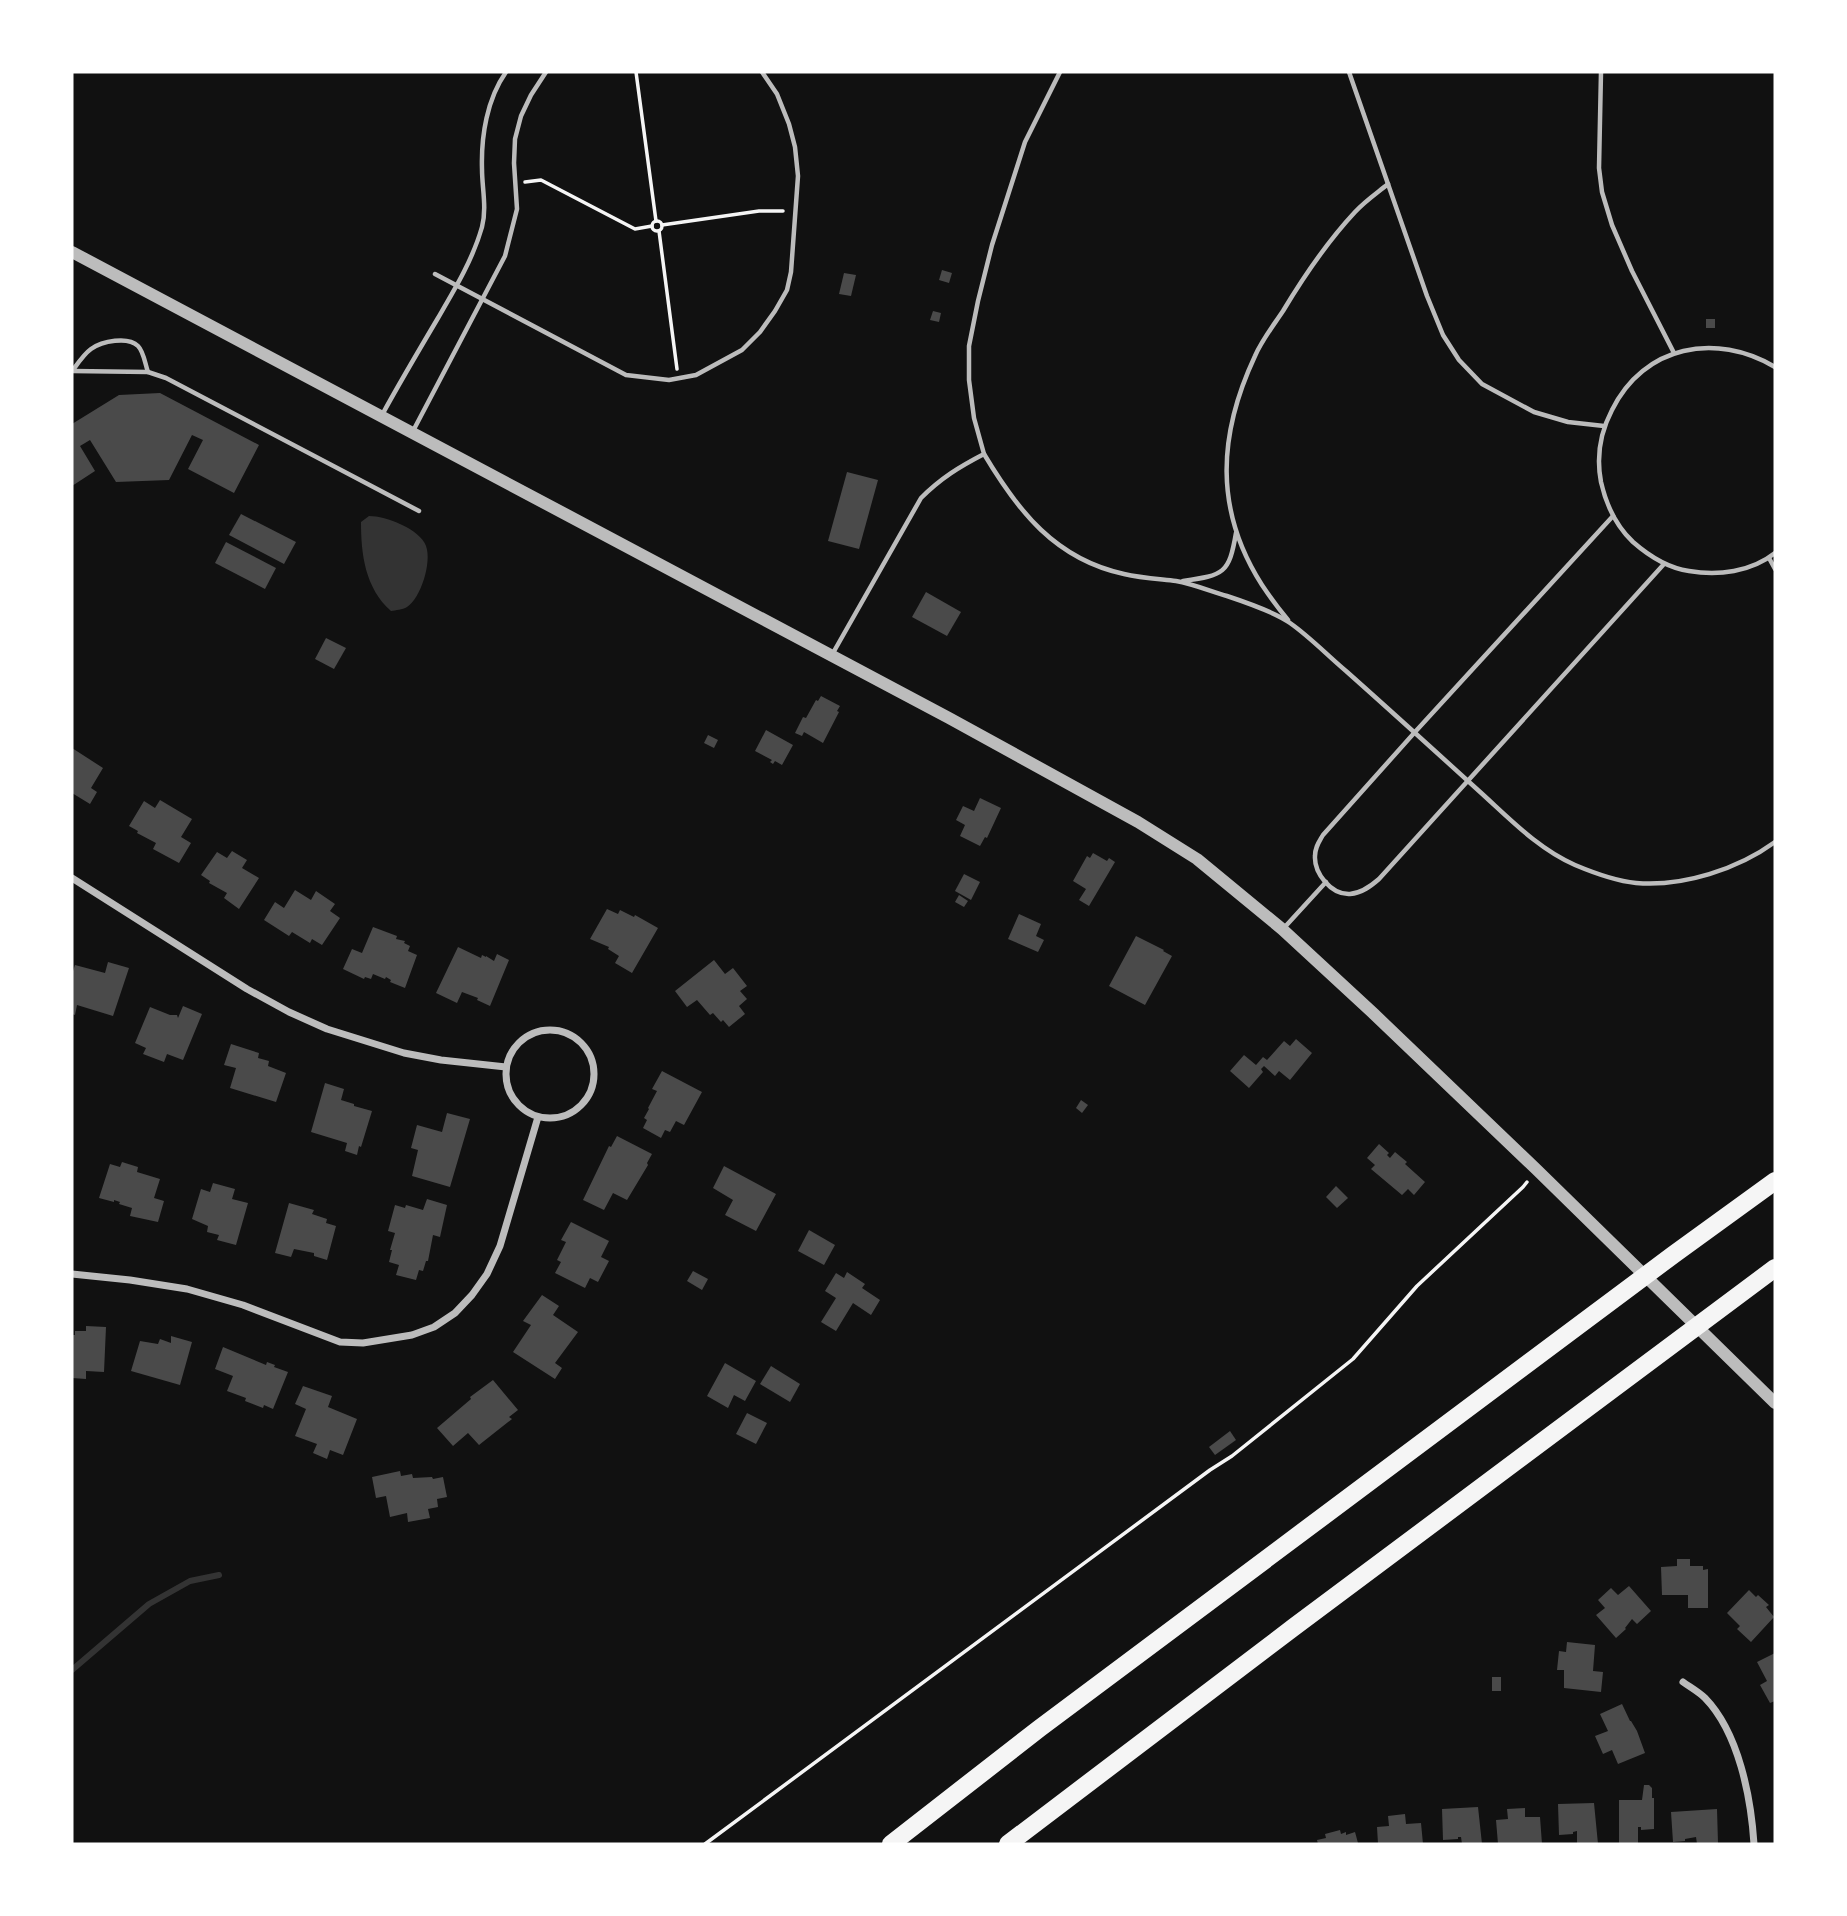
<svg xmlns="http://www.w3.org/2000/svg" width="1847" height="1916" font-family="'Work Sans',sans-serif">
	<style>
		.water { fill: #333 }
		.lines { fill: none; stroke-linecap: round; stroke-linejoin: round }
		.stream { stroke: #333; stroke-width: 6 }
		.building { fill: #4a4a4a }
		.path { stroke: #f5f5f5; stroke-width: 3.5 }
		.service { stroke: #bcbcbc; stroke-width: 4.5 }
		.minor { stroke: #bcbcbc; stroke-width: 7 }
		.tertiary { stroke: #bcbcbc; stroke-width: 12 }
		.motorway { stroke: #f5f5f5; stroke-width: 18 }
	</style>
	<rect width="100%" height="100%" fill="#111"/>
	<path class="water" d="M369,516C386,516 420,529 426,546C432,562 421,598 407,607C402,610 396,610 391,611C365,588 361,554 361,522Z"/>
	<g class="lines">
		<polyline class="stream" points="72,1670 149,1604 190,1581 219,1575"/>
	</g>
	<g class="building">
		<polygon points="942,270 952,273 949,283 939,280"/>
		<polygon points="844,273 856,275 851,296 839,294"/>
		<polygon points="933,311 941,313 939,322 930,320"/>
		<rect x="1706" y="319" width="9" height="9"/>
		<polygon points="160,393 259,445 234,493 188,469 203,440 192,435 169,480 116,482 90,440 80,446 95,471 72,486 72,424 119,395"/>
		<polygon points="847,472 878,480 859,549 828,541"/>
		<polygon points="241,514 296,542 284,564 229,535"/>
		<polygon points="226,542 276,568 265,589 215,563"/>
		<polygon points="926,592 961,612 947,636 912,617"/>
		<polygon points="326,638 346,648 334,669 315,659"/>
		<polygon points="821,696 840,706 837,711 839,712 823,743 804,732 802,736 795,733 803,717 806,718 816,700 818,701"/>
		<polygon points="766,730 793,745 782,765 775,761 773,764 770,762 772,760 755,751"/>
		<polygon points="708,735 718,740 714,748 704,743"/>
		<polygon points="72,748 103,768 91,788 97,792 90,804 72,793"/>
		<polygon points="980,798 1001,808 987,838 985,837 980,846 960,836 965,825 956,820 963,806 974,811"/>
		<polygon points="160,800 192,819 181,837 191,843 179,863 153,849 156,843 137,833 138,831 129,826 144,801 155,808"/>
		<polygon points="232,851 247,860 242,868 259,878 239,909 224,898 227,893 209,883 210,881 201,875 217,852 227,858"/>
		<polygon points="1093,853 1107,861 1109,858 1115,862 1089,906 1079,900 1086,889 1073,881 1087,856 1090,858"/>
		<polygon points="964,874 980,882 971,900 955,891"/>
		<polygon points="295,890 311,900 316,891 335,904 330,911 340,918 322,945 312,939 310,943 292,932 289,936 264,920 275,902 284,908"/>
		<polygon points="959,895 968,901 964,907 955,902"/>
		<polygon points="607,909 618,914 620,910 634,917 635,915 658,928 632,973 615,963 619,956 608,949 609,947 590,939"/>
		<polygon points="1019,914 1041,924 1036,936 1044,940 1038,952 1008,939"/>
		<polygon points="373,927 397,936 396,939 405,941 404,943 410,946 408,951 417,955 405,988 390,982 391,980 386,977 385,979 373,974 371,979 365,977 364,979 343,969 352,949 362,953"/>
		<polygon points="1136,936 1164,950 1163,951 1172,956 1145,1005 1109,986"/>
		<polygon points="458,947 481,958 482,955 486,957 486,956 494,961 497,954 509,960 490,1006 477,1000 478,998 462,992 457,1003 436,993"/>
		<polygon points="714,960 725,974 733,968 747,986 740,991 747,999 739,1006 745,1014 729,1027 723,1020 721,1022 713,1013 710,1015 697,1000 687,1007 675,991"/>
		<polygon points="108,962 129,968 113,1016 77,1005 75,1015 72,1014 72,974 75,965 105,973"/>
		<polygon points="183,1006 202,1014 183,1060 167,1054 164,1062 143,1054 146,1048 135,1043 150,1007 170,1015 177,1015 178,1018"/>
		<polygon points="1296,1039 1312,1053 1290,1080 1279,1071 1275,1076 1264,1066 1261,1069 1263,1072 1249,1088 1230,1071 1244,1055 1256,1065 1263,1057 1267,1060 1284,1041 1290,1046"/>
		<polygon points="231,1044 259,1053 258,1058 269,1061 268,1066 286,1073 276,1102 230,1088 236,1068 224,1065"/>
		<polygon points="662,1071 702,1092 684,1125 676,1121 670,1132 665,1130 661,1138 643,1128 647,1120 644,1118 649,1109 648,1108 657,1091 652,1089"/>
		<polygon points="325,1083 344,1089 341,1100 354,1104 354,1106 372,1111 361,1147 359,1146 357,1155 345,1151 347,1143 311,1132"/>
		<polygon points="1081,1100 1088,1105 1082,1113 1076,1108"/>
		<polygon points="447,1113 470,1119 450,1187 412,1176 418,1150 411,1148 417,1125 442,1132"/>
		<polygon points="617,1136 652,1154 647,1163 648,1165 627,1200 613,1193 604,1210 583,1200 609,1146 611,1147"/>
		<polygon points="1379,1144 1389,1153 1387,1155 1390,1158 1395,1152 1407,1162 1405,1164 1425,1182 1414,1195 1408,1189 1402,1195 1371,1169 1375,1165 1367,1158"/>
		<polygon points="122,1162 138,1167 137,1172 160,1179 154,1198 164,1201 158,1222 130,1216 132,1208 119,1204 120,1202 114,1200 114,1202 99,1198 110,1164 120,1167"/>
		<polygon points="724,1166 776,1194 756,1231 725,1215 733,1200 713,1188"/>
		<polygon points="213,1183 235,1189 232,1199 248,1203 236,1245 217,1240 219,1235 207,1232 208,1226 192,1219 201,1189 210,1192"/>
		<polygon points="1336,1186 1348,1198 1337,1208 1326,1197"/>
		<polygon points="427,1199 447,1205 440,1237 433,1235 428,1261 426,1261 423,1271 419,1270 416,1280 396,1275 399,1265 389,1262 392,1250 390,1250 395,1233 388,1231 395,1205 405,1208 406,1205 423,1210"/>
		<polygon points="289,1203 314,1210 312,1214 327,1219 326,1223 336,1226 327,1260 314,1256 314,1253 294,1249 291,1257 275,1253"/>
		<polygon points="571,1222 609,1241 601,1257 609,1261 598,1282 590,1278 585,1288 555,1273 561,1262 557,1260 566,1242 561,1240"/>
		<polygon points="809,1230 835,1245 824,1265 798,1251"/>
		<polygon points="693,1271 708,1279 702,1290 687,1281"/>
		<polygon points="847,1272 865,1284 862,1288 880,1300 871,1315 853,1303 836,1331 821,1322 836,1298 825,1291 836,1273 844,1278"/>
		<polygon points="542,1295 559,1306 553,1315 578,1332 555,1363 562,1368 555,1379 513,1352 531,1325 523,1321"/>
		<polygon points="86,1326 106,1327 104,1372 86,1371 86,1379 72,1378 72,1335 75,1335 75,1331 86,1331"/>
		<polygon points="171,1336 192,1342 180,1385 131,1371 140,1341 158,1344 160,1339 171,1343"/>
		<polygon points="223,1347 266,1365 267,1362 275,1365 274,1367 288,1372 273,1409 264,1405 263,1408 245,1401 246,1398 227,1391 233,1376 215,1369"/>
		<polygon points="725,1363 756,1381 745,1401 734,1395 728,1408 707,1396"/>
		<polygon points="771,1366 800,1384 790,1402 760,1384"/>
		<polygon points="493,1380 518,1410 509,1417 512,1419 479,1445 468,1433 453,1446 437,1428 471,1399 470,1397"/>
		<polygon points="303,1386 332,1396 328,1407 357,1419 343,1455 330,1450 327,1459 313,1453 317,1444 295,1436 306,1409 295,1404"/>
		<polygon points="747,1413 767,1423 756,1444 736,1434"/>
		<polygon points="1230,1431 1236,1440 1215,1455 1209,1447"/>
		<polygon points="400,1471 401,1476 412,1474 413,1478 432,1477 433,1479 443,1477 447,1497 437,1499 438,1507 428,1509 430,1518 408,1522 407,1513 390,1517 386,1496 376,1498 372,1477"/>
		<polygon points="1677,1559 1690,1559 1690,1566 1703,1566 1703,1570 1708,1569 1708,1608 1688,1608 1688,1595 1662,1595 1661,1567 1677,1566"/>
		<polygon points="1629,1586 1651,1611 1637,1624 1632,1619 1625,1628 1626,1629 1616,1638 1596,1615 1605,1608 1598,1600 1611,1588 1618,1595"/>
		<polygon points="1749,1590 1756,1597 1758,1595 1769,1605 1766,1607 1774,1617 1751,1642 1737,1629 1740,1626 1727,1613"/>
		<polygon points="1567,1642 1595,1645 1593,1671 1603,1672 1601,1692 1564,1688 1564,1670 1557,1670 1559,1651 1566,1652"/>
		<polygon points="1775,1653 1775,1701 1770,1703 1760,1685 1767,1681 1757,1662"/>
		<rect x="1492" y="1677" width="9" height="14"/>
		<polygon points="1622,1704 1630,1721 1631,1721 1637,1731 1645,1753 1618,1764 1612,1750 1603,1754 1595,1736 1608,1731 1600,1714"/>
		<polygon points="1644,1785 1649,1785 1652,1788 1652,1798 1654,1798 1654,1829 1641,1830 1641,1827 1638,1827 1638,1844 1619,1844 1619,1800 1642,1800"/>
		<polygon points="1594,1803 1598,1844 1577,1844 1577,1831 1573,1832 1573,1834 1559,1835 1558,1804"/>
		<polygon points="1478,1807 1482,1844 1462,1844 1461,1837 1458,1837 1458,1839 1443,1840 1442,1809"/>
		<polygon points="1525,1808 1525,1817 1540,1817 1542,1844 1498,1844 1496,1820 1508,1819 1507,1809"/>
		<polygon points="1717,1809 1718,1843 1697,1844 1696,1837 1685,1839 1685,1841 1673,1842 1671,1812"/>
		<polygon points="1405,1814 1406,1824 1421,1823 1423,1844 1378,1844 1377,1827 1389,1826 1388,1816"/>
		<polygon points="1340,1830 1341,1834 1346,1832 1346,1835 1355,1832 1358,1843 1318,1844 1317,1840 1326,1838 1325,1834"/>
	</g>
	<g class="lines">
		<g class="path">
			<polyline points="636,72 656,221"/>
			<polyline points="525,182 541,180 635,229 652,226"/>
			<circle cx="657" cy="226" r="5"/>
			<polyline points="662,225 759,211 783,211"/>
			<polyline points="659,231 677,369"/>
			<polyline points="705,1844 1210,1470 1232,1456 1353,1359 1417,1286 1523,1187 1527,1182"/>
		</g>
		<g class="service">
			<polyline points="1349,72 1427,296 1443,335 1459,360 1482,384 1534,412 1568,422 1604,426"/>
			<polyline points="1601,72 1599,168 1602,192 1612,225 1632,271 1674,353"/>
			<polyline points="435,274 626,375 669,380 696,375 742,350 760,332 775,311 787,290 791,272 798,176 795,147 789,124 777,94 762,72"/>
			<path d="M1775,367C1716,332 1644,345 1612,410C1600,433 1596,456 1601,482C1606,504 1616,526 1633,542C1649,556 1668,568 1689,571C1718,576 1751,572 1775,553"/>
			<path d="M73,370C78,363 84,354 91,349C102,341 128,336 138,346C144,352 145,364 148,372"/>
			<polyline points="72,371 148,372 166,378 419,511"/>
			<path d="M382,415C400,382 419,350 438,318C455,289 473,259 482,227C487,208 482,188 482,169C481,136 487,99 506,72"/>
			<polyline points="413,431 505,256 517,209 514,163 515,139 521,116 531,95 546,72"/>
			<path d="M984,454C1018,511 1055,559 1124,574C1141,578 1159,579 1176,581C1193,584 1210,591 1227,596C1245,602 1275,612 1290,623C1310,637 1327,655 1346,671C1391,711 1435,751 1479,791C1509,818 1538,849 1575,865C1594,873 1616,881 1636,883C1683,887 1738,869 1775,842"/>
			<path d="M1613,516L1415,732L1323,835C1319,842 1315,847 1315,856C1314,873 1331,895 1350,894C1362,893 1371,886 1379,879L1664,564"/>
			<polyline points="1769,558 1775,569"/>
			<path d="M1183,581C1224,575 1229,574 1236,533"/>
			<path d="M1288,620C1279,609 1270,597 1262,585C1214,510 1218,435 1255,356C1262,340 1273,326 1283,311C1304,276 1328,241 1355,212C1365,201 1377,193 1388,184"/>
			<path d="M833,653L921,498C941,478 959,467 984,454L974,418L969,380V346L978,301L992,245L1025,142L1060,72"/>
			<polyline points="1283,929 1326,882"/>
		</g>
		<g class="minor">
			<polyline points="72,878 247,989 289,1012 327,1029 404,1053 441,1060 506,1067"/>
			<circle cx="550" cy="1074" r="44"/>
			<polyline points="72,1274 130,1280 187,1289 243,1305 340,1342 363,1343 412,1335 434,1327 455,1313 472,1295 487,1274 500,1246 538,1117"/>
			<path d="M1683,1682C1690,1687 1699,1692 1705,1698C1739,1733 1751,1798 1754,1844"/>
		</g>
		<polyline class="tertiary" points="72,252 949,718 1138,822 1197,859 1282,929 1374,1014 1536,1169 1775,1403"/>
		<g class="motorway">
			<polyline points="891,1844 1040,1728 1673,1255 1775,1181"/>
			<polyline points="1008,1844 1294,1627 1775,1268"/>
		</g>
	</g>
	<rect width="1847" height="1916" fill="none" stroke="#ffffff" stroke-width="147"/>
</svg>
